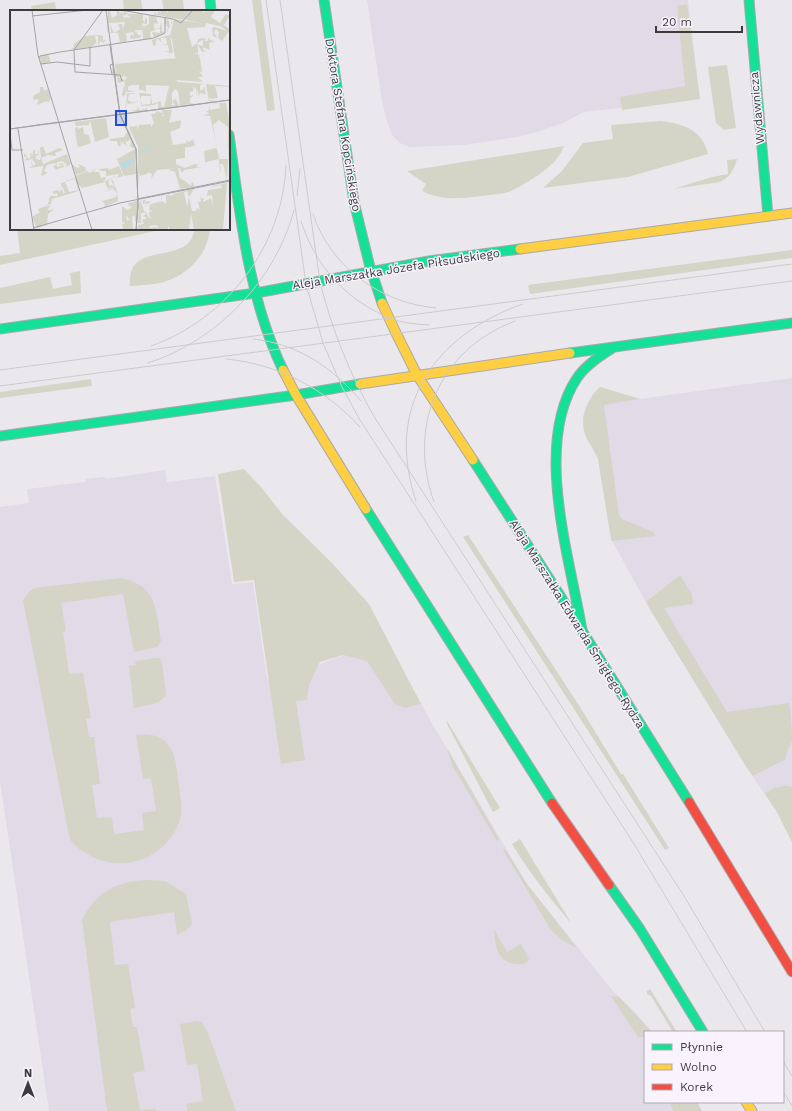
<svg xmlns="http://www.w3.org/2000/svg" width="792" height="1111" font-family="'Work Sans',sans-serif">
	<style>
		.built { fill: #e0dbe7 }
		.green { fill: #d4d5c7 }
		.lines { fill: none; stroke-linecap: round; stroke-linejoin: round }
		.fast-casing { stroke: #aaa9ac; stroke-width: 11 }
		.slow-casing { stroke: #aaa9ac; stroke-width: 11 }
		.jam-casing { stroke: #aaa9ac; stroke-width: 11 }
		.fast { stroke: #16e098; stroke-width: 9 }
		.slow { stroke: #ffcf43; stroke-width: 9 }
		.jam { stroke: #f24e42; stroke-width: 9 }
		.tram { stroke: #cccccd; stroke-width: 1 }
		.labels { text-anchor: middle; stroke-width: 3; stroke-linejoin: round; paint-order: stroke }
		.street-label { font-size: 12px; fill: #3c3b3e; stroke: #f8f3fd }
		.inset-river { fill: none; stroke: #bcd9e5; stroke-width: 2 }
		.inset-road { fill: none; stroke: #a4a3a7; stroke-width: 1 }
		.view { fill: #1d4ed8; fill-opacity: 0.15; stroke: #1d4ed8; stroke-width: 2 }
		.inset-edge { fill: none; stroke: #3c3b3e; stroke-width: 2 }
	</style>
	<rect width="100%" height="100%" fill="#eae8ed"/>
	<g class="built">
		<polygon points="367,0 688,0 700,99 584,112 563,123 540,131 517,137 464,145 409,147 400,143 392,135 386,118 382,101"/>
		<polygon points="792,378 792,842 777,812 747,768 648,606 611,539 598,459 594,450 588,441 583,425 583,416 587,406 593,394 600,387 640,399"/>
		<polygon points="165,470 167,482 215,476 232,584 253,582 267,679 290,676 344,655 390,646 430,720 527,884 612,990 633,1010 652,1032 645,1032 645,1102 697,1102 702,1111 49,1111 0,781 0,507 29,503 27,489 85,482 85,479 105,477 106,479"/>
	</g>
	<g class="green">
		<polygon points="124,0 141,0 143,11 124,11 123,1"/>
		<polygon points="162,0 183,0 184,11 164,11"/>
		<polygon points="252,0 261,0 275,110 267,111"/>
		<polygon points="55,2 56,11 32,11 31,6"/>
		<polygon points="687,4 700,99 622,110 620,97 685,86 677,6"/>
		<polygon points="727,65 736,128 724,130 716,123 708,67"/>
		<path d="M660,121C682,123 703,130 708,154L628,177L543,188L562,171L583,143L613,139L611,125Z"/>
		<path d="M564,146C562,150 561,154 558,157C549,170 525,184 511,191C505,194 496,194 489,195C464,198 446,202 422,191L426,184L407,171Z"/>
		<path d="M737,159C734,170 730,177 720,182L673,189L712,177L728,174L727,160Z"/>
		<polygon points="17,229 164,229 0,265 0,256 20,253"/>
		<path d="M195,229H210C208,254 188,275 164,282C153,285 141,285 130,286C127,247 164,260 186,245C191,242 193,235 195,229Z"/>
		<polygon points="792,250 792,258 530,294 528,285"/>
		<polygon points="80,271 81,293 0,304 0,288 50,277 53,289 72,285 70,273"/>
		<polygon points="91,379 92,386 0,398 0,392"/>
		<path d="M600,387L640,399L604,405L619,515L622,519L653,532L656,536L612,541L611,539L598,459C595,452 591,446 587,439C578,421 586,400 600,387Z"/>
		<polygon points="244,469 261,487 283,515 331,562 369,604 421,704 405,708 395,704 367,661 343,655 320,662 309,685 307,700 296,701 305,760 281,764 254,580 234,582 218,474"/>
		<polygon points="468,535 580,707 621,774 623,774 669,848 665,850 463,537"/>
		<path d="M680,575L692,594L693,604L664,608L727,712L789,703C791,712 792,733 792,741C790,747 786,752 786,759L753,776L747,768L648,606L647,601Z"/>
		<path d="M121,578C158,586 156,610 161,641L157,647L134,652L123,594L61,603L66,631L63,632L69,674L83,673L91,718L86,719L89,737H94L100,784L92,785L97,818L112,817L114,834L144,830L142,813L156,811L151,778L143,779L136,735C145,734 154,734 162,739C176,749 176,765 178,780C179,788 183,809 181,816C172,851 137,870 103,861C93,858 79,851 72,842C70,840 69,835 68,831L23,600L29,592L34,588Z"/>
		<path d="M156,658H159L162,662L166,694C162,705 145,705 134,708L129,666L136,665L135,661Z"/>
		<polygon points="447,721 500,808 493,812 447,724"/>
		<polygon points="447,748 499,839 497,841 452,765"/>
		<path d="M788,786L792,787V842L777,812L765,794C772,788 779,786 788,786Z"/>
		<path d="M520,839L570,921V922C549,897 529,872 512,844Z"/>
		<polygon points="505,849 527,884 577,948 562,940 551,930 503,850"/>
		<path d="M149,880L165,881L186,894L192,924L185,931L177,935L174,912L110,922L115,965L128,964L135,1008L130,1009L133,1027H137L145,1071L133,1073L140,1110L156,1109L157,1111H107L82,920C96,891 118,881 149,880Z"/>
		<path d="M494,929L507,952L521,944L529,959C527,964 524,964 519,964C497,964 495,946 494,929Z"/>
		<polygon points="650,989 677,1032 673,1032 651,996 647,994 647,991"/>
		<polygon points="611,996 619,997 652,1032 645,1032 645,1037 638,1037"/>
		<polygon points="196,1021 202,1022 208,1033 236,1111 187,1111 186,1104 203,1101 197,1064 187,1065 180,1024"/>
		<polygon points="670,1102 697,1102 702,1111 673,1111"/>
	</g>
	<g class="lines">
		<defs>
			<g id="fast">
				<polyline points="210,0 211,11"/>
				<polyline points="324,0 354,202 370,267 382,303"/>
				<polyline points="749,0 768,216"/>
				<path d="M229,135C240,214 248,297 283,370"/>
				<polyline points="0,329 256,293 429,261 520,249"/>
				<polyline points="570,353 792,323"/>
				<polyline points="0,436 296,395 360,384"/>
				<polyline points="473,460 561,597 689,802"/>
				<polyline points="366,509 552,803"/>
				<path d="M582,630C570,558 533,444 577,378C585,366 598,357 611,349"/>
				<polyline points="609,885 640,929 703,1032"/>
			</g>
			<g id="slow">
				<polyline points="520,249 792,213"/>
				<polyline points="382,303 396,333 417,375 473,460"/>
				<polyline points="283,370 296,395 366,509"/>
				<polyline points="360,384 570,353"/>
				<polyline points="746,1102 752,1111"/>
			</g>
			<g id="jam">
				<polyline points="689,802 792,972"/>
				<polyline points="552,803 609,885"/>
			</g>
		</defs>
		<use href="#fast" class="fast-casing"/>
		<use href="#slow" class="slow-casing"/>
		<use href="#jam" class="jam-casing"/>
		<use href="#fast" class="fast"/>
		<use href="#slow" class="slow"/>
		<use href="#jam" class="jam"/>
		<g class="tram">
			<polyline points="266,0 306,284 323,343 342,387 360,420 634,844 747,1032"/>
			<path d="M280,0L320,282C332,330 350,375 375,418L684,896L765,1032"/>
			<polyline points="297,196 300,169"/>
			<path d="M313,214C331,268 381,303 436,308"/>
			<path d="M301,221C313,259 337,290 373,310C378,312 383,316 389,318C402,323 415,324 429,325"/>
			<path d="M253,339C298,344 332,367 361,401"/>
			<path d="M151,346C227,319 283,246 286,165"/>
			<path d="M226,359C279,364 325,389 360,427"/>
			<path d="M148,363C217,341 276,280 294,210"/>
			<polyline points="0,370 792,264"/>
			<polyline points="0,386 792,281"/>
			<path d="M416,501C384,407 434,335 523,304"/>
			<path d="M434,502C407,427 438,350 515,321"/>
			<polyline points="783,1061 792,1076"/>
			<polyline points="783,1091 792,1106"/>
		</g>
	</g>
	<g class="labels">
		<g class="street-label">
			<text transform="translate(757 108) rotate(-95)" y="4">Wydawnicza</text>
			<text transform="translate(343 125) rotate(81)" y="4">Doktora Stefana Kopcińskiego</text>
			<text transform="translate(396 269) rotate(-9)" y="4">Aleja Marszałka Józefa Piłsudskiego</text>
			<text transform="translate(577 624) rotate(58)" y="4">Aleja Marszałka Edwarda Śmigłego-Rydza</text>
		</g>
	</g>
	<g transform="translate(10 10)">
		<rect width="220" height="220" fill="#eae8ed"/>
		<path d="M98,0L105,1H100L102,8L107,5V2L105,0H109L110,4L112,1L114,9L115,7L121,8L117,4L114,6L113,1L119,4H133V11L135,12V7L137,9V14L132,13L133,17L139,14V6L137,5L146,6L148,14L144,13V19L150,18L151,9L152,21L155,23L144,28L142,22L150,23V19H147L140,22L141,29L127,31L133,29V26L132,20H125L126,23L128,21L127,24L132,26L129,28L120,29L121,24L124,26L123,22L116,23L117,32L106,33L110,32L108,23H101V26L100,14L104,23L110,19L108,14H112L113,19L115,12L99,13L98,22L97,23ZM150,0H155V4V0L158,3V0H191L194,3L196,0L199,3L197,0H205L201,7L210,13L215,5H220L214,15L220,20L212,31L208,28L209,22L206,19L204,22L207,28L203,26L202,18L205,17L217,21L210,16L196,13L195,17L177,18L182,37L186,34L193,36V30L187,33L188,29L193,28L196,29L194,31H198V27L200,30L204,31V27V30L205,31L199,33L200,40L193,37V40L197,41L192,42L188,35V43L183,44H188L190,48L192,62L189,61L193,67H188L193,72L166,70L168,72L194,74L190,75V80H193L194,76L196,85L192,83L191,86L192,81L189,86L187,79L186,86V75L185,79L182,76L184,81L180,82V86L184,85L180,88V93L186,94L179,95L197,94L170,97L179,94L170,96L168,81L165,79L162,83V95H159H165L162,91L166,89L169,96L148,99V93L144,95L136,96L137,100L121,102L125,101H119L127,100V97L130,100L129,96L130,100L136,99V96H131V91L132,95L140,94L141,86H131V91L118,94L117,91L116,97L115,98L117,87L116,81L114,87L112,85L114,75L113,72L108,73L107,67L115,70L113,72L116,80L117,84L118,83H129L119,84L118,90L122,92L131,91L129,83L141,84L142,94L151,91V96L154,97L159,76L136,75V83L134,80H129V75H122L118,77V80L125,82H117L114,72L117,67L113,66L112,68L110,64L107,65H110V67H102L105,64L102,63L103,57L106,63L105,54L167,48L165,47L162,30L160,26L163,43H160V46L159,42H154L159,41L158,35H153L157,34L156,28H151V32L148,29L146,30V35L143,36L142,30L160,25L164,9L195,14L176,10L178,6L175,10L156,7V11L158,8L162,10V14H161L162,9H158L160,16L156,24L158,17L155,15L158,14H154L155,6L144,5L145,1L146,5L149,1L151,4ZM89,25L93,26V31L96,29L94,33L91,31L88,35V26H85L87,36L91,35L83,37L87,36L86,33L81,37L60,40L64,37L63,33L65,36L64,34L75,26ZM38,44L41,52L31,54L30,46ZM196,74L220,76V77L205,76L208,88L201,89L198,87V90L207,91L199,92ZM30,77H33L34,81L38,79L41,89L38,93L37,91L32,93L31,89L32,93L27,95L29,89L24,90V93L23,86L30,82ZM207,93H216L220,115L217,170L213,154H210L211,160L207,166L210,162L209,149L197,152H195L194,141L206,138L207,141L206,132L209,149H218V117L209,110L203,115L206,132L200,106L192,105L199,104L196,101H199L197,96L199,100V95L200,100L210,98L209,93L200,95ZM152,100H162L159,113L171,110L170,118L160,122L163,135L177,133L176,130L179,132L183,129L185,136L173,138H175V148L166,149V154L175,158L185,154L188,155L186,157H192L174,160L172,163L170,158L147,160L141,169L142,164L138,162L137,164L129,166L128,180V165L132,164H128V137L119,117L127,116V120L129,115L141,114V117L144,113L141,104H145L147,101H150L148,102L153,103L152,105L154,107ZM96,108L99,127L85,132L80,110L79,115L66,116L64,112ZM115,113L120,123L124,135V139L120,136L121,129L117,132L115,129L117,137L112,131L113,135L110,131L111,136H108L107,131H100V129L114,127L117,122ZM68,117V119L73,117L74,124L79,125L81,133L69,137L67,135L65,118ZM33,136L36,144L49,138L53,140L45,143L46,146L38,145L31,148L30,138ZM27,139L29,142V145H26V149L30,150L31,147L33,154L57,144L61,154L58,156L51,159L57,156L55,153L52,151L46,153L47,155V157L53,155H48L49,154L53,153V155L48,159L53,155L55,156L46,160L43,156L46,155L45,153L37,155L34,161L38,163L31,166L33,156L19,158L22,156V155L21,152H22V151V153L23,156L26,154L22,149L15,151L17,147H14V143L20,150V146L24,147L20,145V143L23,145V140H25V144H29ZM125,139L126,164L114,166L107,149ZM62,154L67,158L70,157L68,154L75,157L76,161L66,165ZM109,156L113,166L107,168L109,164L96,166V161H91L89,159L98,158L99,160ZM88,157L83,162H89L91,168L96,167L94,172L106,166L98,171L100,178V175L104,176L101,170H103L105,177L98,179L95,172L72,178L68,174L69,180L66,182L42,189L41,194L33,196L31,197L38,194L40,186H48L47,183L43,184V181L48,180L49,182L52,179L53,183L48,184L55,183L53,177L48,179H47L52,177L51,173L55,172L59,182L68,180L65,169H63L56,172V171L64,168L66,169V166L77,161L80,163ZM168,158L170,168L182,176L181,173L183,172L184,176H187L186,172L187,176L170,179L165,162L158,160ZM217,173L213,220H184L181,204L179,220H160L158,215V220H148L147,215L139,216L140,218L146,217L148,220H129V218L127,220L128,215L134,214L132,210L137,208L133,206L136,204L135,200L139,208L144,207H140L139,202L143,201L139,200L140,195L135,196L152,191L151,186L155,185L152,186V191L156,194V185L163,186V184L178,180L184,179L179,187L177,181L174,182L177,197L179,187L182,201H186L187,198L190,200L188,192L191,191L190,187L195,190H193V192L201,188L203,197L202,185L197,186L198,180L212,178L211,175L202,177V176ZM106,177L108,189V191L94,197L95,194L90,189L93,191L106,187L107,184L104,179L93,182ZM135,190L136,192L139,191L140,193L135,194L134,192V194H133V191L131,192L135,203H131V212L129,208L131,213H128L129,198L125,214V205L122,207L123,220H113L112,213L113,214H115L113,212L120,210L116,205L117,211L112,212V196L118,201L117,198L119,200L122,196H119L118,193L127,191L129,197L130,191ZM41,195L37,200H42V197L43,200L38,204L37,215L27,218L22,207L30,202L28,200L30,198Z" fill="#d4d5c7"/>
		<path d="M123,148L124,152L112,160L110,154Z" fill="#bcd9e5"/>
		<path class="inset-river" d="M131,144L140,136"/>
		<path class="inset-road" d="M22,0L28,45L82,220M93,0L64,40L65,62L110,65L112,71M96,0L110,104L126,139L128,194L126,220M110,0L163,9L171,13L183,0M22,6L78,0M100,35L110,105L126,139L128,195L126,220M29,48L30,46L50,42L144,28L155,23V8M31,54L47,52L80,56V38M102,64L100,55L104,54M27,115L220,90M0,119L28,115M0,119L220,90M8,119L24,220M0,124L2,140H13M127,189L220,170M23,218L110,193L220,171"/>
		<path class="view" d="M106,101H116V115H106Z"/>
		<rect width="220" height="220" class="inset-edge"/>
	</g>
	<rect x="644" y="1031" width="140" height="72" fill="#f8f3fd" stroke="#ada9b1"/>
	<rect x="652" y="1044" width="20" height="6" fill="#16e098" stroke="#ada9b1"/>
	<text x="680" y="1051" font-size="12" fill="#3c3b3e">Płynnie</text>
	<rect x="652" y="1064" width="20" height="6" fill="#ffcf43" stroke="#ada9b1"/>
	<text x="680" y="1071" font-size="12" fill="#3c3b3e">Wolno</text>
	<rect x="652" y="1084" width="20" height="6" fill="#f24e42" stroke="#ada9b1"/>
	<text x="680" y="1091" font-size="12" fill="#3c3b3e">Korek</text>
	<g transform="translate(28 1083)" stroke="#f8f3fd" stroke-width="3" paint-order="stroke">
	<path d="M0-3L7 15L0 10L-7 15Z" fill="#3c3b3e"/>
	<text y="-6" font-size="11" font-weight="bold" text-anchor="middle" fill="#3c3b3e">N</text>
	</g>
	<path d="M656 26v6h86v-6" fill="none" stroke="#3c3b3e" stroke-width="2"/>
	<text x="662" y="26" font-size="12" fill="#3c3b3e" stroke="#f8f3fd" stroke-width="3" paint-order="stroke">20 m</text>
</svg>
